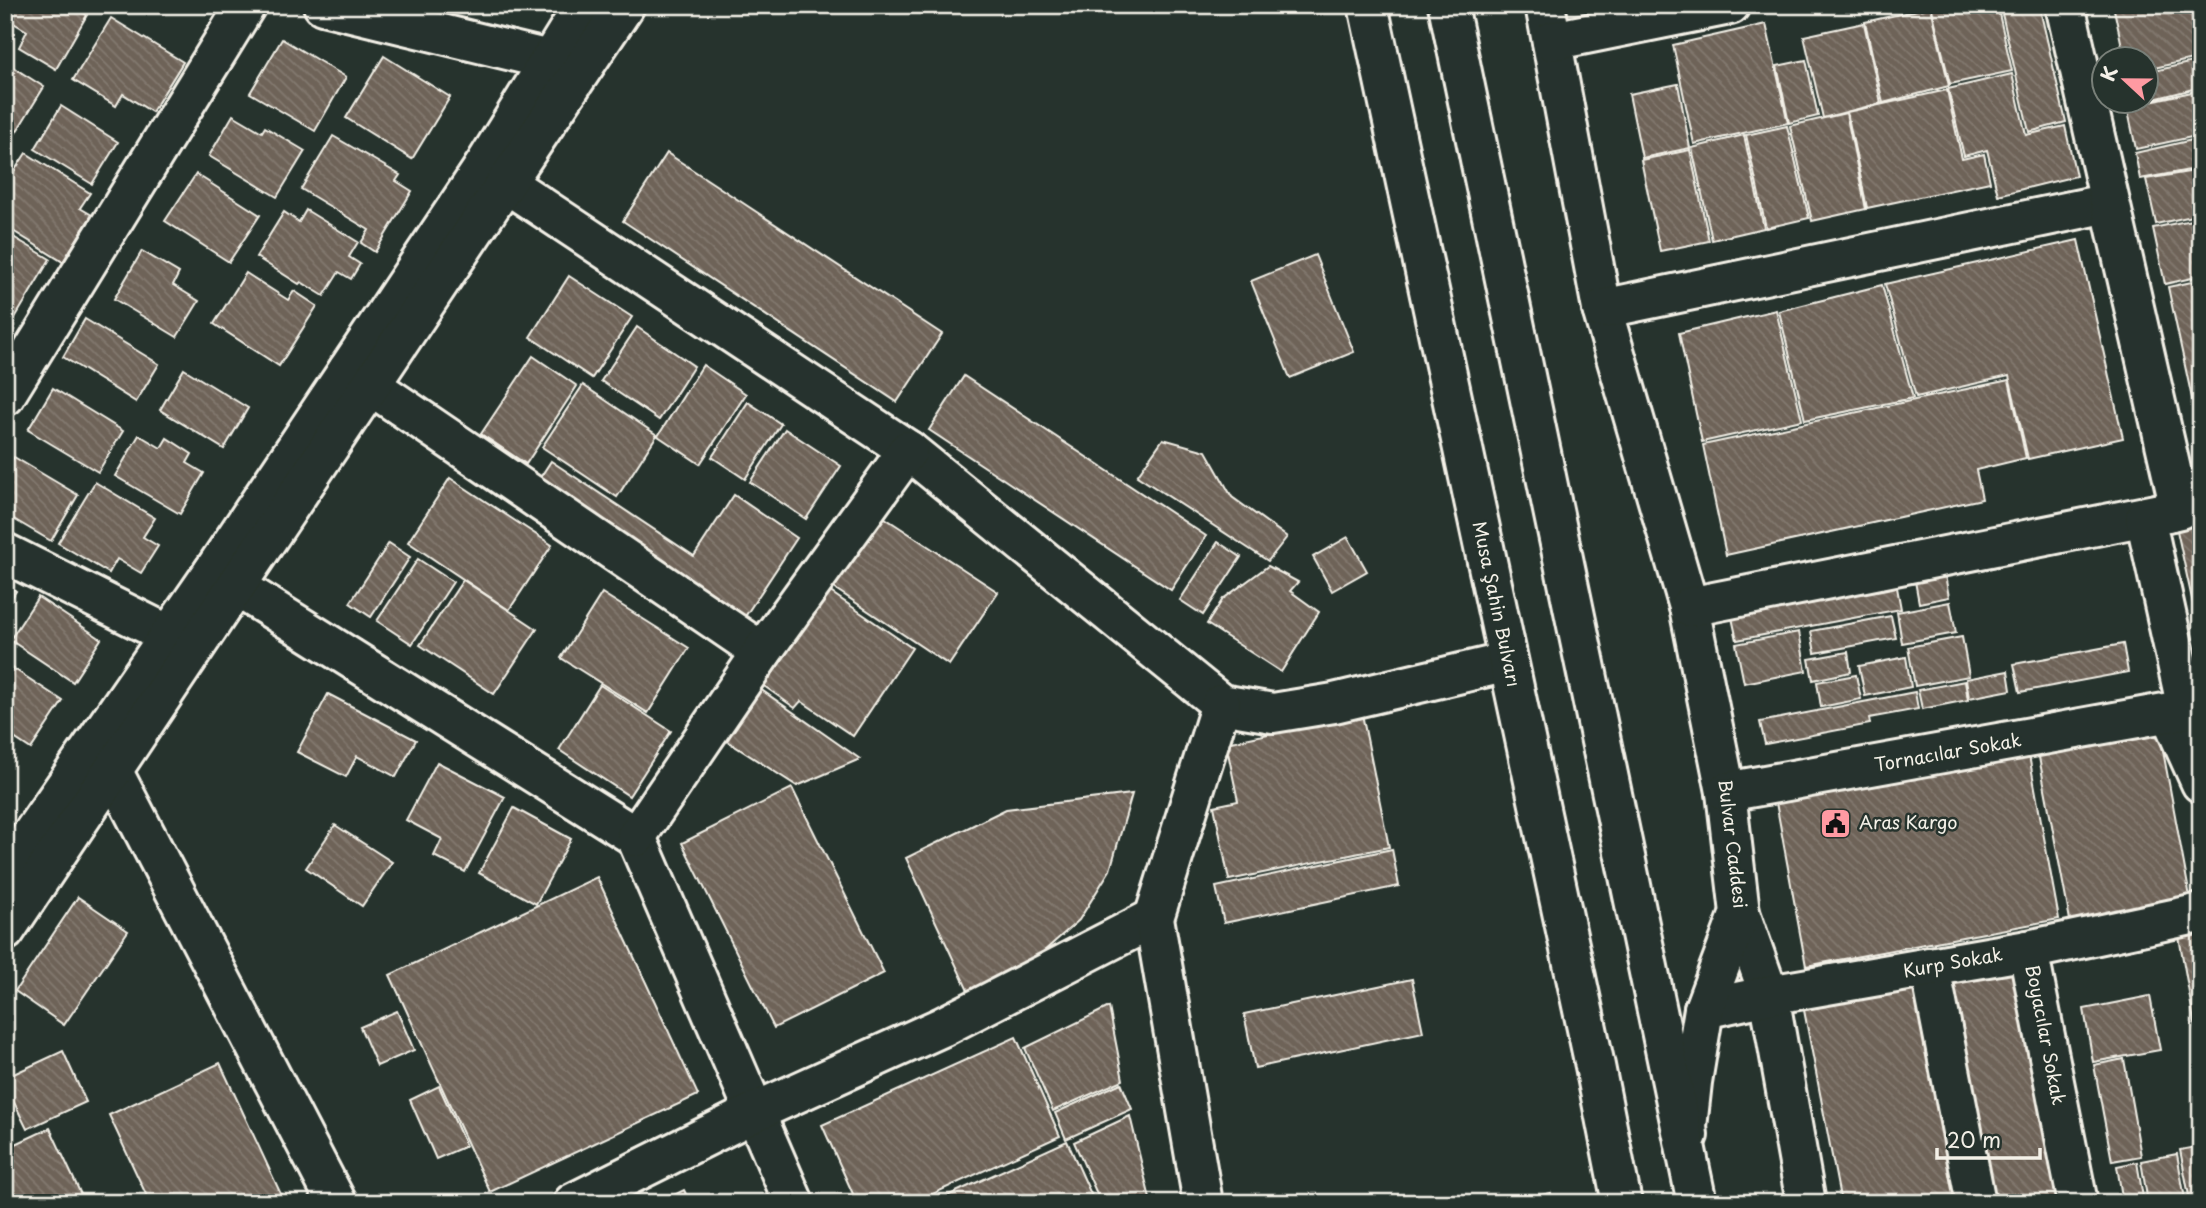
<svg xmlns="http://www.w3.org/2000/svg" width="2206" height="1208" font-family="'Playpen Sans',sans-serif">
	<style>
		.building { fill: url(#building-back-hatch); stroke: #f4f1e8; stroke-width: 2 }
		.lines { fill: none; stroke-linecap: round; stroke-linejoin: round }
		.minor-casing { stroke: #f4f1e8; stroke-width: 44 }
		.major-casing { stroke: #f4f1e8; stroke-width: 44 }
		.highway-casing { stroke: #f4f1e8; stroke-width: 44 }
		.minor { stroke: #26332d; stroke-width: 38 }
		.major { stroke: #26332d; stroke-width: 38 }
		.highway { stroke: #26332d; stroke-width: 38 }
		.labels { text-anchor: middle; stroke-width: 5; stroke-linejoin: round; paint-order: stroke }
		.street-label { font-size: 18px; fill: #f4f1e8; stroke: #26332d }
		.poi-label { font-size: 18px; fill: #f4f1e8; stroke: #26332d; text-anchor: start }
	</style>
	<defs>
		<pattern id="building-back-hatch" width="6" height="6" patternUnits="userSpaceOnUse" patternTransform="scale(1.75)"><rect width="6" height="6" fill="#6e6358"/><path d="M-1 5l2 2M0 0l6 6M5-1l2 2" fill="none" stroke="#837a70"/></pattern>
	</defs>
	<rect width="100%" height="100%" fill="#26332d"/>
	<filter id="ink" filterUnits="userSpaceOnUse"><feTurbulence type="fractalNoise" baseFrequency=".0143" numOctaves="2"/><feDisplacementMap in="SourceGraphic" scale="14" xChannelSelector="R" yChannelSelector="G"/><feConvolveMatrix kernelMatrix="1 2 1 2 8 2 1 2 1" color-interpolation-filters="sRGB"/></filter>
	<g filter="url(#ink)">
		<g class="building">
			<polygon points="9,5 69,5 87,15 56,69 19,47 27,31 5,18"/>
			<polygon points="1931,5 1997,5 2012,71 1950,84"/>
			<polygon points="2000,5 2039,5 2066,122 2029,132"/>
			<polygon points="2113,5 2201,5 2201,57 2146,70 2146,60 2125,60"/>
			<polygon points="1931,7 1949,86 1883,103 1865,22"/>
			<polygon points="111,18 183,62 152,112 123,94 116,106 73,80"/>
			<polygon points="1864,23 1881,103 1823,118 1804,36"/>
			<polygon points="1766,24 1788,123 1694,144 1673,45"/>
			<polygon points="282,39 346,77 315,131 250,93"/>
			<polygon points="384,56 450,97 412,159 346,118"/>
			<polygon points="1806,60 1818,116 1789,123 1777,66"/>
			<polygon points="2201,60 2201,87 2146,101 2146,73"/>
			<polygon points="5,62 44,87 12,139 5,135"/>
			<polygon points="2012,74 2026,135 2065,126 2076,176 1998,195 1987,150 1964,156 1948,89"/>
			<polygon points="1678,84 1690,148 1642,158 1629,94"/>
			<polygon points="1947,90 1962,159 1984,154 1990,182 1867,208 1847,112"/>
			<polygon points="2201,90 2201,135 2136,149 2127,106"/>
			<polygon points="61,106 118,142 92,184 35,149"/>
			<polygon points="1846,113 1866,209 1812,221 1790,126"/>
			<polygon points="233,115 262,132 265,127 305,151 277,197 209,156"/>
			<polygon points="1787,126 1809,218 1766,228 1746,135"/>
			<polygon points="1744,135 1764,228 1712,240 1692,148"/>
			<polygon points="333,136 400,175 396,181 412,191 375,252 361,243 369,230 301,189"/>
			<polygon points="2201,138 2201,168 2140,179 2135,153"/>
			<polygon points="1690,150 1709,241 1660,251 1641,160"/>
			<polygon points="26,153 90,193 80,208 92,215 63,262 5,226 5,185"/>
			<polygon points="667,153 942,334 897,402 623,221"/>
			<polygon points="2201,170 2201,214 2156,224 2146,179"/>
			<polygon points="196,174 260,215 229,262 165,221"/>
			<polygon points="306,210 358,242 349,257 360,264 351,279 339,272 324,296 301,282 299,284 256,257 284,212 299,222"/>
			<polygon points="2201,218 2201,276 2165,284 2153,228"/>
			<polygon points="5,232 50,259 12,323 5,319"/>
			<polygon points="2078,240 2123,438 2028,459 2009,376 1916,397 1885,284"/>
			<polygon points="142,251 179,273 173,285 199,301 177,337 114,299"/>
			<polygon points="1315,255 1354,352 1290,378 1251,281"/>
			<polygon points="246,273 288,300 294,291 317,306 279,366 214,324"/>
			<polygon points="569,276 632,317 592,378 530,337"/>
			<polygon points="2201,280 2201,440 2168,287"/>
			<polygon points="1882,285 1913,398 1805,420 1779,311"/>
			<polygon points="1776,310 1802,420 1702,442 1679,333"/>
			<polygon points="85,319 159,364 136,402 63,357"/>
			<polygon points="637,327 694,366 659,420 601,381"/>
			<polygon points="533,356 577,386 526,464 481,434"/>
			<polygon points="703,365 746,394 700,464 658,436"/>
			<polygon points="184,369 248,408 224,449 160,410"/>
			<polygon points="964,376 1206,536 1171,590 929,430"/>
			<polygon points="2009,380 2026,458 1976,470 1982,499 1726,555 1703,445"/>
			<polygon points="583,385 657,435 617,497 542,447"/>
			<polygon points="53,388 123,431 98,472 28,430"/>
			<polygon points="748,402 781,424 745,479 712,457"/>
			<polygon points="785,429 841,466 806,519 750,482"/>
			<polygon points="139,435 161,448 167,438 192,454 187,463 204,473 180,514 115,476"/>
			<polygon points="1163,439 1206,451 1232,497 1287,537 1268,561 1137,476"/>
			<polygon points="14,457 78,495 51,541 5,514 5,471"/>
			<polygon points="551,461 694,556 734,495 797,538 742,621 536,484"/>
			<polygon points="450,478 552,545 509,610 408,542"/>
			<polygon points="95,482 155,518 143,537 158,546 141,573 117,559 109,573 58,543"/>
			<polygon points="882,516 998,592 949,665 834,588"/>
			<polygon points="2201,521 2201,631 2199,631 2176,526"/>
			<polygon points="1348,537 1367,571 1332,591 1313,557"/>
			<polygon points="1218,542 1241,557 1203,615 1180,600"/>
			<polygon points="389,543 410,557 371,617 350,603"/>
			<polygon points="418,559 453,582 412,644 377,621"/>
			<polygon points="1268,566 1298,582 1290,591 1319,612 1281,672 1207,624 1223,599"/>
			<polygon points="1945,575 1949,597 1919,603 1915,581"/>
			<polygon points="463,580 537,629 494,694 420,645"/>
			<polygon points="1896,582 1901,609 1737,640 1731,613"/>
			<polygon points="5,584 16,591 5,608"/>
			<polygon points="829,591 912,648 853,736 801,701 795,708 764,686"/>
			<polygon points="602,593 689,648 648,713 561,658"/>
			<polygon points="38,597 101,639 73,682 10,640"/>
			<polygon points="1950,602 1956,633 1902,643 1897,612"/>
			<polygon points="1891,616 1896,638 1815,653 1811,631"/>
			<polygon points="1799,632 1806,671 1744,683 1736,644"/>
			<polygon points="1962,637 1969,676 1915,686 1908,647"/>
			<polygon points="2123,644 2128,672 2020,692 2014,664"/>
			<polygon points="1848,652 1851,672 1813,680 1809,659"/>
			<polygon points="1906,657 1911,687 1865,696 1859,666"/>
			<polygon points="5,663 63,701 31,749 5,732"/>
			<polygon points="2008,671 2011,690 1969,698 1966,679"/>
			<polygon points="1856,675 1861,699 1821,707 1817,682"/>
			<polygon points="1965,681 1968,700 1922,709 1918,690"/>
			<polygon points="753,684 860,759 797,786 719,736"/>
			<polygon points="600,685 671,731 629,796 559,750"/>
			<polygon points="1915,692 1918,709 1869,718 1870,724 1765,744 1760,722"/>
			<polygon points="328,694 416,740 396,777 357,756 346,777 297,752"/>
			<polygon points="1362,714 1389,847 1229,880 1214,806 1238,801 1226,743"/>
			<polygon points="2159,729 2190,897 2070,920 2038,752"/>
			<polygon points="2028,750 2059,919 1806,966 1775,797"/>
			<polygon points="437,762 505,797 465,872 434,856 442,839 406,820"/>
			<polygon points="792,788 884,973 774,1028 682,843"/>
			<polygon points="1132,794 1110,870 1079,920 1034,960 969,993 906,858 1006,809"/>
			<polygon points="514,808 571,839 536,904 479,873"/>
			<polygon points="335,825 392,862 362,906 306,868"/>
			<polygon points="1392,849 1399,886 1224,923 1216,887"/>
			<polygon points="597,877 698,1095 490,1192 390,975"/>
			<polygon points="78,897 128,931 64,1025 15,991"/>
			<polygon points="2201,933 2201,1037 2197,1038 2179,937"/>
			<polygon points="2029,962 2076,1203 1988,1203 1944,979"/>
			<polygon points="1412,979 1423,1032 1255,1068 1244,1014"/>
			<polygon points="1919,988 1960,1203 1841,1203 1804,1010"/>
			<polygon points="2150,996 2160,1050 2093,1062 2084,1009"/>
			<polygon points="1109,1007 1123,1080 1053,1111 1025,1048"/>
			<polygon points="397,1011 414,1050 377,1066 360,1027"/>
			<polygon points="1016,1037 1060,1136 913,1203 857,1203 822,1125"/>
			<polygon points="63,1051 86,1102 27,1129 5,1084 5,1078"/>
			<polygon points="2124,1059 2141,1156 2112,1161 2094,1065"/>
			<polygon points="220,1063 285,1203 150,1203 109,1115"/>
			<polygon points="1121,1083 1132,1109 1066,1139 1055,1113"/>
			<polygon points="439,1086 466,1146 436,1159 410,1100"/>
			<polygon points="1130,1116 1151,1203 1101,1203 1074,1142"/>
			<polygon points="50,1128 85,1203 9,1203 5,1195 5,1149"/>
			<polygon points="1067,1141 1095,1203 932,1203"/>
			<polygon points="2201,1146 2201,1199 2190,1201 2180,1150"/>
			<polygon points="2177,1154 2185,1199 2148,1203 2141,1161"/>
			<polygon points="2137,1162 2144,1203 2123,1203 2117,1166"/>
			<polygon points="684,1190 690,1203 658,1203"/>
			<polygon points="1551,1193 1553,1203 1504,1203"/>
		</g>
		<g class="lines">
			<defs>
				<g id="minor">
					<polyline points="323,5 549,60"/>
					<polyline points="1545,5 1602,309 1689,607 1726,792 1740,913 1769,995 1806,1203"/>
					<polyline points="1552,41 1730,5"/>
					<polyline points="483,168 908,450 1221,704 1273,713 1334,703 1508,662"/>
					<polyline points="1602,309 2109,203"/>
					<polyline points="348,370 762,652"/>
					<polyline points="5,396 246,5"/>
					<polyline points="5,553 169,635"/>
					<polyline points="213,572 636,837 794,1203"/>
					<polyline points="1689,607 2171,511"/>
					<polyline points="2170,714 2201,783"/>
					<polyline points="99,745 337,1203"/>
					<polyline points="1726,792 2187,709 2145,517 2180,509 2065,5"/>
					<polyline points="636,837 762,652 908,450"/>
					<polyline points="2028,950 2078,1203"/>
					<polyline points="1930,967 1976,1203"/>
					<polyline points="1704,1009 1769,995 2028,950 2201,913"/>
					<polyline points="1688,1135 1687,1127 1692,1082 1704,1009 1740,913"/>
					<polyline points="573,1203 755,1112 942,1027 1154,918"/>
					<polyline points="1203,1203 1154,918 1221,704"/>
				</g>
				<g id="major">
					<polyline points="1368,5 1595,1066 1622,1203"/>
					<polyline points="1448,5 1697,1203"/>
				</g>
				<g id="highway">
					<polyline points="5,873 213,572 483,168 584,5"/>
					<polyline points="5,931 625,5"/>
				</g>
			</defs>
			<use href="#minor" class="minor-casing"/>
			<use href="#major" class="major-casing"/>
			<use href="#highway" class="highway-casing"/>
			<use href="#minor" class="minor"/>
			<use href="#major" class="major"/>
			<use href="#highway" class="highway"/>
		</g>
	</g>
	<defs>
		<symbol id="civic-square" viewBox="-11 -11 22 22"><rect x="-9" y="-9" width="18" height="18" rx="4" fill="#ff9aa2" stroke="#26332d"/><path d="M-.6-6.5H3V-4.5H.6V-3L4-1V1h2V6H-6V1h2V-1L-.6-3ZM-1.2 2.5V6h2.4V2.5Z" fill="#111"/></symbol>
	</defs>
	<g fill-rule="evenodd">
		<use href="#civic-square" x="1818" y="806" width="35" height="35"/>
	</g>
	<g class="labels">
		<g class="street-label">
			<text transform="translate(1496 604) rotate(78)" y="6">Musa Şahin Bulvarı</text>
			<text transform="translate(1948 753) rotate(-10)" y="6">Tornacılar Sokak</text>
			<text transform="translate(1732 844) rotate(83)" y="6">Bulvar Caddesi</text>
			<text transform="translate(1953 963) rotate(-10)" y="6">Kurp Sokak</text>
			<text transform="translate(2045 1035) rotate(79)" y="6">Boyacılar Sokak</text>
		</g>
		<g class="poi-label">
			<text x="1859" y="829">Aras Kargo</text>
		</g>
	</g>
	<rect width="2206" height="1208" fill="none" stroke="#26332d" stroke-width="28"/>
	<rect x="14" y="14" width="2178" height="1180" fill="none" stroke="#f4f1e8" stroke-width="2.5" filter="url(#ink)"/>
	<g transform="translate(2125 80) rotate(292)"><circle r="33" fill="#26332d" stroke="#787f78" stroke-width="2"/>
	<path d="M0-5L12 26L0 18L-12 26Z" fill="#ff9aa2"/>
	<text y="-10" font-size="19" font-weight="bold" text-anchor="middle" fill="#f4f1e8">K</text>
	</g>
	<path d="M1937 1148v10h103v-10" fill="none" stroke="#f4f1e8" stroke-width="3.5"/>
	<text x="1947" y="1148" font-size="21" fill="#f4f1e8" stroke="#26332d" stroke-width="5" paint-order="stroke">20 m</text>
</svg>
